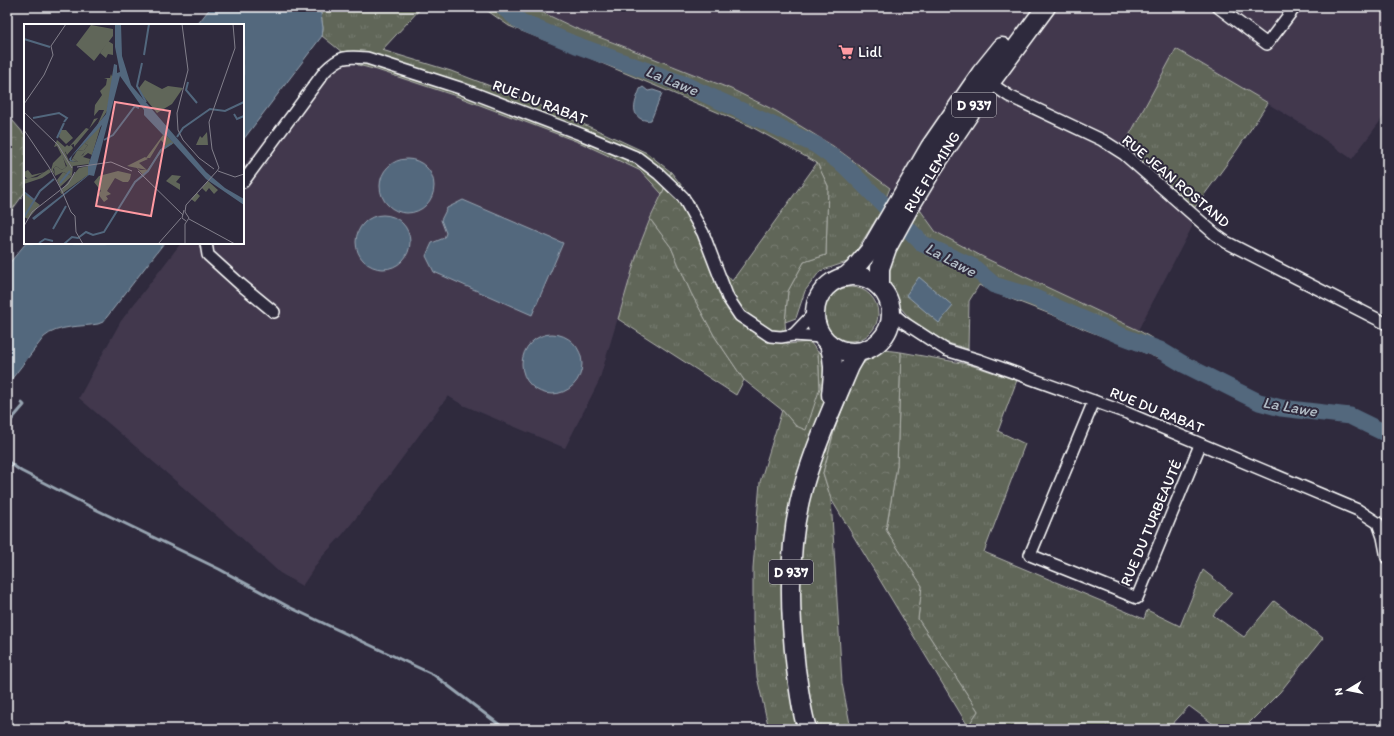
<svg xmlns="http://www.w3.org/2000/svg" width="1394" height="736" font-family="Itim,sans-serif">
	<style>
		.built { fill: #42394e }
		.grass { fill: url(#grass-tufts); stroke: #b0b2ac }
		.forest { fill: url(#forest-crowns); stroke: #b0b2ac }
		.water { fill: #52677d; stroke: #97a4b1 }
		.lines { fill: none; stroke-linecap: round; stroke-linejoin: round }
		.stream { stroke: #97a4b1; stroke-width: 3 }
		.river { stroke: #52677d; stroke-width: 17 }
		.street-casing { stroke: #fff; stroke-width: 14 }
		.primary-casing { stroke: #fff; stroke-width: 21 }
		.street { stroke: #2f2a3d; stroke-width: 11 }
		.primary { stroke: #2f2a3d; stroke-width: 18 }
		.labels { text-anchor: middle; stroke-width: 4; stroke-linejoin: round; paint-order: stroke }
		.shield { fill: #2f2a3d; stroke: #c1bfc5; stroke-width: 1 }
		.shield-label { font-size: 14px; font-weight: bold; fill: #fff }
		.poi-label { font-size: 15px; fill: #fff; stroke: #2f2a3d; text-anchor: start }
		.street-label { font-size: 15px; fill: #fff; stroke: #2f2a3d }
		.water-label { font-size: 16px; font-style: italic; fill: #b1bbc4; stroke: #2f2a3d }
		.inset-river { fill: none; stroke: #52677d; stroke-width: 2 }
		.inset-road { fill: none; stroke: #827f8b; stroke-width: 1 }
		.view { fill: #ff9aa2; fill-opacity: 0.15; stroke: #ff9aa2; stroke-width: 2 }
		.inset-edge { fill: none; stroke: #fff; stroke-width: 2 }
	</style>
	<defs>
		<pattern id="grass-tufts" width="24" height="20" patternUnits="userSpaceOnUse"><rect width="24" height="20" fill="#606659"/><path d="M3 7l-1-3M5 7V3M7 7l1-3M15 17l-1-3M17 17v-4M19 17l1-3" fill="none" stroke="#787d72"/></pattern>
		<pattern id="forest-crowns" width="20" height="18" patternUnits="userSpaceOnUse"><rect width="20" height="18" fill="#606659"/><path d="M2 6a3 3 0 1 1 6 0M12 15a3 3 0 1 1 6 0" fill="none" stroke="#787d72"/></pattern>
	</defs>
	<rect width="100%" height="100%" fill="#2f2a3d"/>
	<filter id="ink" filterUnits="userSpaceOnUse"><feTurbulence type="fractalNoise" baseFrequency=".025" numOctaves="2"/><feDisplacementMap in="SourceGraphic" scale="8" xChannelSelector="R" yChannelSelector="G"/><feConvolveMatrix kernelMatrix="1 2 1 2 8 2 1 2 1" color-interpolation-filters="sRGB"/></filter>
	<g filter="url(#ink)">
		<g class="built">
			<polygon points="531,7 1387,7 1387,112 1352,159 1305,126 1176,49 1193,210 1192,227 1138,330 987,259 936,232 910,194 890,188 833,146 776,111 731,89 575,28"/>
			<polygon points="331,55 340,62 377,70 456,96 581,143 641,171 662,194 650,219 639,247 599,381 565,448 463,405 448,396 377,492 343,534 320,559 302,586 280,573 234,531 79,398 97,364 121,321 181,243 243,243 243,167"/>
		</g>
		<g class="grass">
			<polygon points="320,7 422,7 382,50 451,71 532,102 606,134 647,153 671,172 662,194 641,171 581,143 456,96 377,70 358,65 322,36 323,28"/>
			<polygon points="482,7 531,7 575,28 625,47 731,89 776,111 833,146 890,188 880,213 850,261 820,271 805,291 796,318 785,322 788,291 804,262 826,255 828,186 817,163 750,126 592,59 509,26"/>
			<polygon points="1176,49 1268,103 1237,150 1193,210 1123,147"/>
			<polygon points="918,207 936,232 987,259 1138,330 1170,349 1200,364 1192,375 1163,360 1084,329 1058,317 988,290 979,285 969,301 968,349 945,342 912,321 899,306 889,285 887,269"/>
			<polygon points="650,219 671,247 691,293 715,337 744,380 736,395 618,319 639,247"/>
			<circle cx="851" cy="314" r="27"/>
			<polygon points="818,352 866,361 859,367 835,428 823,473 831,499 842,683 851,729 769,729 757,677 753,621 753,568 760,482 782,410 796,426 820,388"/>
			<polygon points="901,352 967,364 1017,380 998,431 1025,444 984,552 1144,619 1147,610 1180,626 1203,570 1232,593 1213,615 1244,637 1274,601 1323,638 1280,692 1243,729 1220,729 1189,706 1168,729 970,729 968,726 978,711 918,619 922,586 886,530 897,466"/>
		</g>
		<g class="forest">
			<polygon points="7,114 25,135 25,192 7,217"/>
			<polygon points="817,163 828,186 826,255 804,262 788,291 785,322 787,344 810,342 818,352 820,388 806,430 796,426 782,410 744,380 715,337 691,293 671,247 650,219 662,194 671,172 693,200 712,238 722,269 732,281"/>
			<polygon points="884,350 901,352 897,466 886,530 922,586 918,619 978,711 968,726 831,499 823,473 835,428 859,367 866,361"/>
		</g>
		<g class="water">
			<polygon points="211,7 320,7 323,28 322,36 243,140 243,25 197,25"/>
			<path d="M643,87L648,91L653,90L662,93L651,120C648,121 644,120 641,119C629,112 637,98 640,89Z"/>
			<circle cx="407" cy="186" r="27"/>
			<polygon points="463,200 563,243 532,315 434,272 426,256 432,243 444,238 446,233 441,220 447,208"/>
			<circle cx="383" cy="242" r="27"/>
			<path d="M26,243H164L103,322L98,324C81,327 58,325 44,337L7,385V266Z"/>
			<polygon points="919,277 953,306 939,323 906,295"/>
			<circle cx="552" cy="364" r="30"/>
		</g>
		<g class="lines">
			<g class="stream">
				<polyline points="7,425 24,405 22,403"/>
				<polyline points="7,461 21,471 97,510 219,569 289,607 434,675 505,729"/>
			</g>
			<polyline class="river" points="503,7 521,22 576,45 683,84 816,145 844,165 923,244 973,267 994,285 1033,297 1119,335 1160,350 1185,365 1259,402 1281,408 1350,416 1387,434"/>
			<defs>
				<g id="street">
					<polyline points="1218,7 1267,44 1295,7"/>
					<polyline points="990,83 1009,96 1102,140 1124,154 1216,235 1226,242 1387,324"/>
					<path d="M243,182L325,71C340,56 346,56 367,58L460,88L583,135L638,158L659,174L683,197L703,233L728,298L740,316L770,336L781,337L793,335L822,337"/>
					<polyline points="206,243 208,255 240,284 274,312"/>
					<polyline points="891,312 903,322 946,350 979,360 1127,413 1358,510 1378,523 1383,537 1387,558"/>
					<polyline points="793,335 815,312"/>
					<polyline points="1094,401 1030,555 1137,598 1200,445"/>
				</g>
				<g id="primary">
					<circle cx="853" cy="314" r="38"/>
					<polyline points="845,277 854,269 870,250 930,147 981,73 1002,47"/>
					<polyline points="880,287 880,268 887,248 909,208 933,168 990,83 1046,7"/>
					<path d="M829,344C835,363 833,375 831,395"/>
					<path d="M807,729C801,710 799,689 796,669C789,610 787,546 803,488C815,446 833,406 850,366L858,352"/>
				</g>
			</defs>
			<use href="#street" class="street-casing"/>
			<use href="#primary" class="primary-casing"/>
			<use href="#street" class="street"/>
			<use href="#primary" class="primary"/>
		</g>
	</g>
	<defs>
		<symbol id="supermarket-bare" viewBox="-9 -9 18 18"><path d="M-6-5.5h2.5l.6 2H6L4.5 2H-2.5L-4.4-4H-6ZM-1.5 3.2a1.3 1.3 0 1 0 .1 0ZM3 3.2a1.3 1.3 0 1 0 .1 0Z" fill="#ff9aa2" stroke="#2f2a3d" stroke-width="2.5" paint-order="stroke"/></symbol>
	</defs>
	<g fill-rule="evenodd">
		<use href="#supermarket-bare" x="835" y="41" width="22" height="22"/>
	</g>
	<g class="labels">
		<g class="shield">
			<rect x="952" y="93" width="44" height="24" rx="3"/>
			<rect x="769" y="560" width="44" height="24" rx="3"/>
		</g>
		<g class="shield-label">
			<text x="974" y="110">D 937</text>
			<text x="791" y="577">D 937</text>
		</g>
		<g class="poi-label">
			<text x="858" y="57">Lidl</text>
		</g>
		<g class="street-label">
			<text transform="translate(540 102) rotate(21)" y="5">RUE DU RABAT</text>
			<text transform="translate(932 172) rotate(-58)" y="5">RUE FLEMING</text>
			<text transform="translate(1176 181) rotate(40)" y="5">RUE JEAN ROSTAND</text>
			<text transform="translate(1157 410) rotate(22)" y="5">RUE DU RABAT</text>
			<text transform="translate(1151 523) rotate(-67)" y="5">RUE DU TURBEAUTÉ</text>
		</g>
		<g class="water-label">
			<text transform="translate(672 80) rotate(22)" y="6">La Lawe</text>
			<text transform="translate(951 259) rotate(28)" y="6">La Lawe</text>
			<text transform="translate(1290 406) rotate(10)" y="6">La Lawe</text>
		</g>
	</g>
	<g transform="translate(24 24)">
		<rect width="220" height="220" fill="#2f2a3d"/>
		<path d="M84,17L89,20V31L84,30L82,34L76,29ZM77,101L68,131L64,129L59,133L66,135L65,140L49,142L48,152L39,148L31,152L30,144L32,142L38,146L43,142L33,122L30,123L33,116L41,123L43,121L46,123L41,128L45,137L54,138L49,134L59,131L68,116L61,120L64,121L60,126L53,127ZM37,106H42L49,114L42,120L35,113ZM183,108L184,121H172L176,112L178,114ZM139,111L143,112L150,119L138,127L120,152L111,142L116,146H123L141,121L137,116L126,134H122ZM64,142V151L57,156V150L38,170L36,168L55,144ZM4,146L8,151L21,148L4,155L0,152V148ZM94,147L107,150L106,155L104,158H99L91,154L83,167L87,170L82,172L84,175L80,178L74,170L77,167L70,158L75,152ZM184,157L194,166L190,170L185,164L182,168L178,164L173,169L176,172L171,178L167,175ZM0,169L16,181L4,195L0,193Z" fill="#606659"/>
		<path d="M67,1L89,5V12L70,37L52,21ZM87,50L89,55L83,87L72,104L80,86H75L70,92L71,81L78,71L76,67L82,61L83,55L80,54H86ZM121,56L138,65L144,62L159,64L148,80L133,89L116,68L115,64ZM74,94L50,123V120L47,121L49,124L43,131L41,127L62,104L65,105L70,95ZM69,114H71L68,125L65,128L63,126L54,135L49,134L54,138L47,137L53,127L60,126L64,121L61,120ZM38,130L42,143L38,146L32,142L29,145L31,151L27,146L29,139ZM121,133L124,135L115,139L123,146L103,142ZM25,145L27,148L18,154L0,160V155L13,153ZM58,146L62,150L57,156L36,171ZM39,148L48,152L36,163L33,156ZM148,151L157,152L152,158L156,160V166L142,157Z" fill="#606659"/>
		<path d="M91,0H97L98,32L107,61L182,148L201,164L220,175V181L182,155L143,112L139,111L120,91V86L96,52L70,152L65,151L10,196L8,194L64,151V142L78,101L48,132L47,136L51,138L46,137L45,135L82,90L90,40L93,41V49L96,48L91,23Z" fill="#52677d"/>
		<path class="inset-river" d="M0,15L26,23M120,31L125,0M118,39L113,62L122,78M164,58L162,66L173,79M210,90L213,95L220,92M9,94L35,89L43,94L40,98M153,113L159,104L186,85L201,87L220,78M33,114L40,99M80,116L89,111L111,82L115,84M36,159L46,147M0,168L10,176M0,193L16,167L30,155M29,205L42,182M15,219L21,215L29,217M40,220L48,213L54,214L62,208L69,211L80,208L111,158L124,147L137,126L148,119"/>
		<path class="inset-road" d="M158,0L164,46L153,89L154,106L159,116L175,134L190,145M0,80L20,51L29,31L27,22L42,0M0,88L34,121L48,144M0,106L25,143L38,167M53,143L87,138L108,147M114,147L159,191M193,147L195,144L188,125L185,98L211,24L209,0M194,147L211,153L220,150M38,167L47,188L51,192L52,208L59,220M160,186L158,194L162,197M165,195L211,220M0,202L8,188L44,160L51,148M134,220L157,194M161,220V200L165,194L161,188L162,181L193,147"/>
		<path class="view" d="M91,78L146,87L127,192L72,182Z"/>
		<rect width="220" height="220" class="inset-edge"/>
	</g>
	<rect width="1394" height="736" fill="none" stroke="#2f2a3d" stroke-width="24"/>
	<rect x="12" y="12" width="1370" height="712" fill="none" stroke="#fff" stroke-width="1.5" filter="url(#ink)"/>
	<g transform="translate(1348 690) rotate(260)" stroke="#2f2a3d" stroke-width="3" paint-order="stroke">
	<path d="M0-3L7 15L0 10L-7 15Z" fill="#ffffff"/>
	<text y="-6" font-size="11" font-weight="bold" text-anchor="middle" fill="#ffffff">N</text>
	</g>
</svg>
